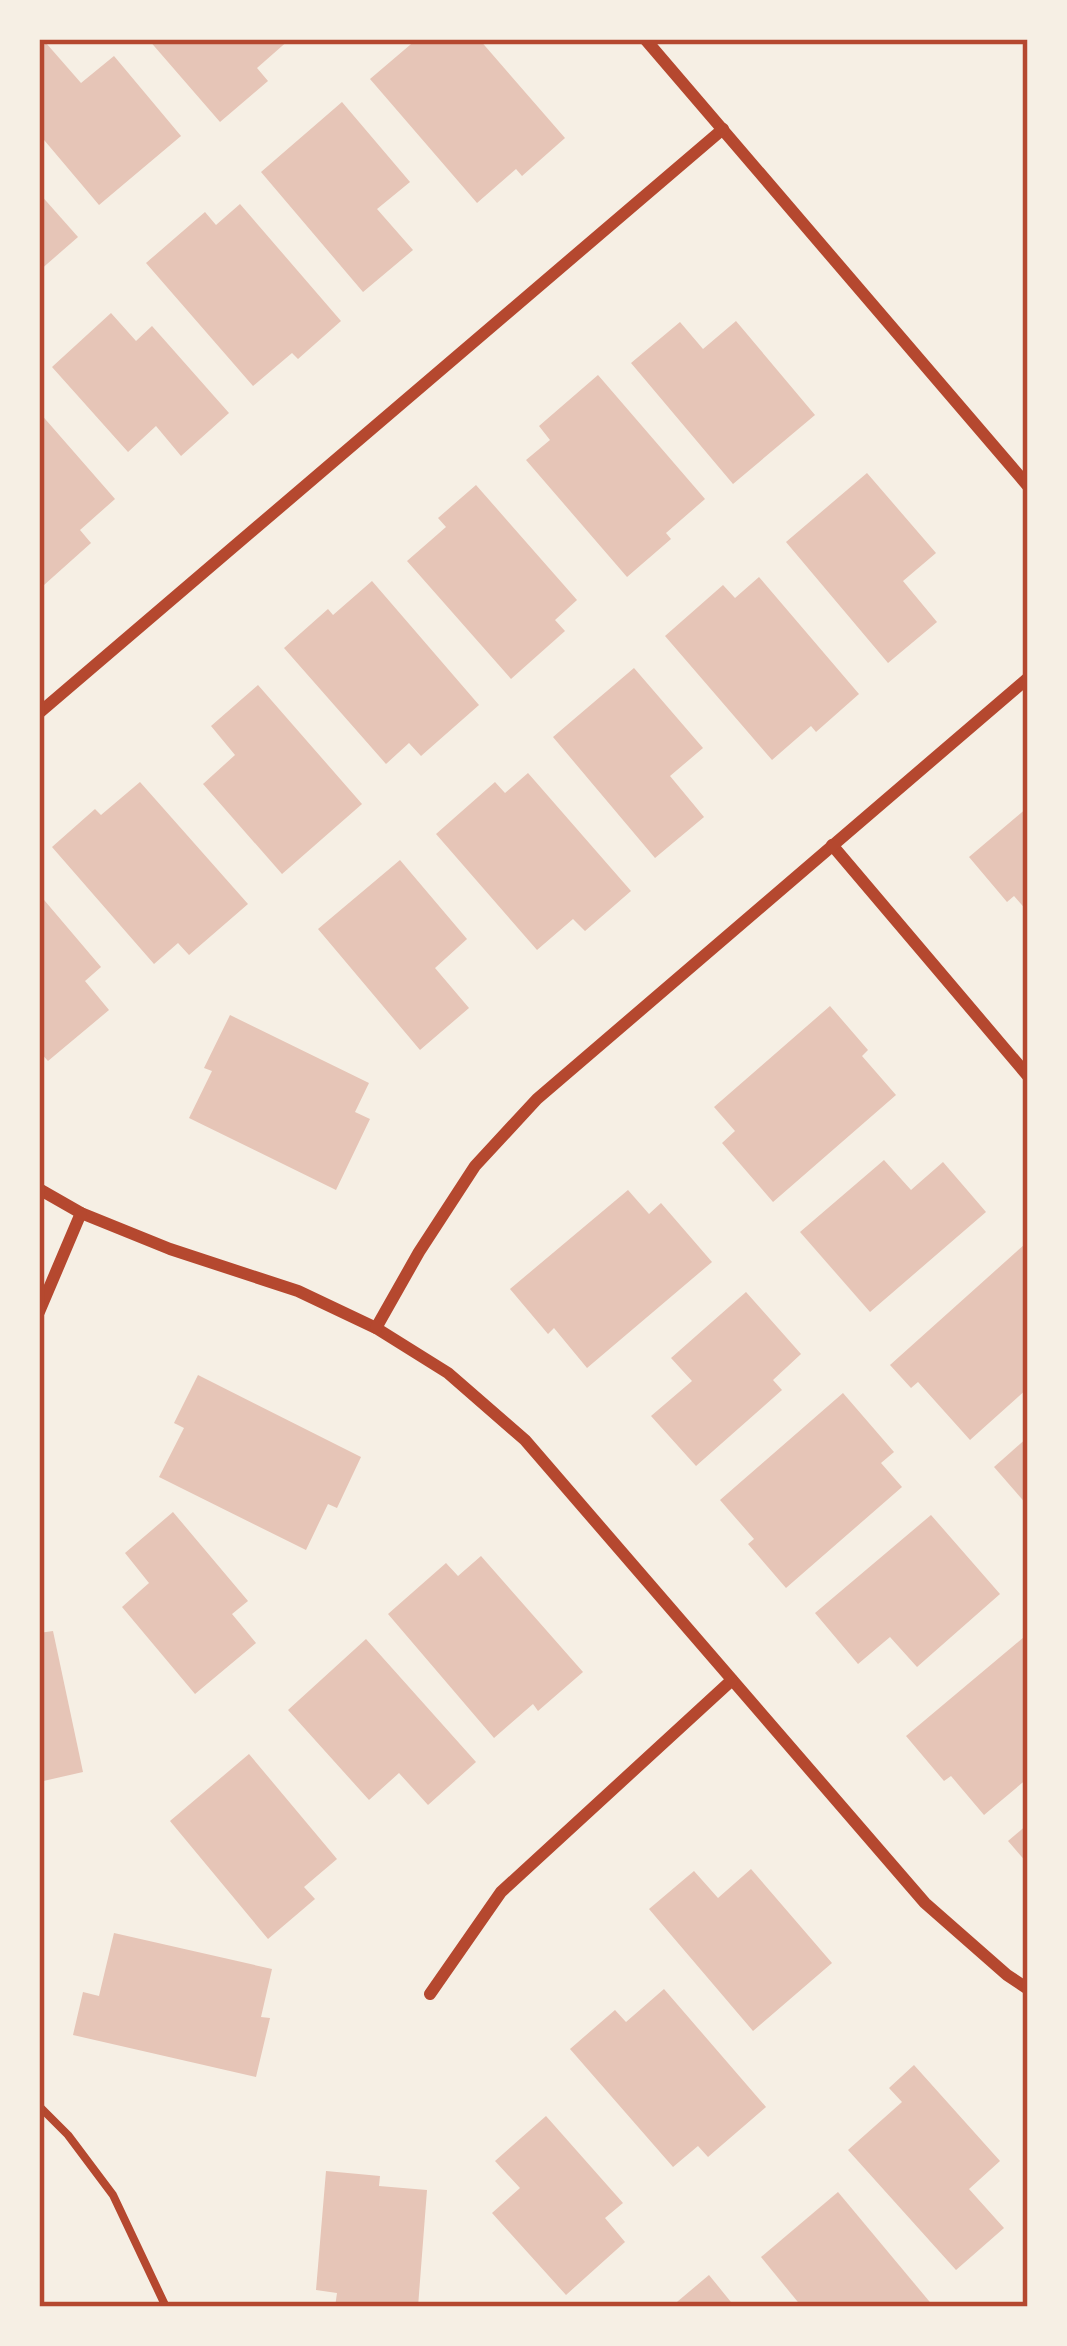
<svg xmlns="http://www.w3.org/2000/svg" width="1067" height="2346" font-family="Cabin,sans-serif">
	<style>
		.building { fill: #e6c5b7 }
		.lines { fill: none; stroke-linecap: round; stroke-linejoin: round }
		.path { stroke: #b5482f; stroke-width: 8 }
		.minor { stroke: #b5482f; stroke-width: 12 }
		.neatline { fill: none; stroke: #b5482f; stroke-width: 4.5 }
	</style>
	<rect width="100%" height="100%" fill="#f6efe4"/>
	<g class="building">
		<polygon points="148,39 290,39 257,68 268,81 220,122"/>
		<polygon points="417,39 440,41 479,39 565,138 522,176 516,169 477,203 370,79"/>
		<polygon points="46,43 81,83 114,56 181,136 99,205 39,134 39,49"/>
		<polygon points="342,102 410,182 377,209 413,250 363,292 261,172"/>
		<polygon points="39,193 78,237 39,271"/>
		<polygon points="240,204 341,321 298,359 292,353 253,386 146,263 205,212 216,225"/>
		<polygon points="111,313 136,341 152,326 229,413 181,456 156,426 128,452 52,367"/>
		<polygon points="736,321 815,415 733,484 631,363 680,322 703,349"/>
		<polygon points="598,375 705,499 666,533 671,539 627,577 526,460 550,440 539,426"/>
		<polygon points="39,412 115,499 80,530 91,543 44,585 39,579"/>
		<polygon points="867,473 936,553 903,581 937,622 888,663 786,542"/>
		<polygon points="476,485 577,600 555,620 565,631 511,679 407,561 446,527 438,518"/>
		<polygon points="759,577 859,694 816,732 811,726 772,760 665,636 723,585 735,598"/>
		<polygon points="372,581 479,705 421,756 409,743 386,764 284,648 328,609 333,615"/>
		<polygon points="634,668 703,748 670,776 704,817 655,858 553,737"/>
		<polygon points="258,685 362,804 282,874 203,784 235,755 211,726"/>
		<polygon points="528,773 631,891 585,931 573,919 537,950 436,834 495,782 505,793"/>
		<polygon points="140,782 248,904 189,955 178,943 154,964 52,847 95,809 101,815"/>
		<polygon points="1028,807 1028,912 1014,896 1007,902 969,857"/>
		<polygon points="400,860 467,939 435,968 469,1008 420,1050 318,929"/>
		<polygon points="39,894 101,967 85,981 109,1010 48,1061 39,1051"/>
		<polygon points="830,1006 868,1050 862,1056 896,1095 773,1202 722,1143 735,1131 714,1107"/>
		<polygon points="230,1015 369,1083 355,1112 370,1119 336,1190 189,1118 212,1071 204,1068"/>
		<polygon points="884,1160 911,1190 943,1162 986,1212 870,1312 800,1232"/>
		<polygon points="628,1190 649,1214 661,1203 712,1262 587,1368 554,1328 548,1334 510,1289"/>
		<polygon points="1025,1244 1028,1248 1028,1388 970,1440 918,1382 911,1388 890,1365"/>
		<polygon points="746,1292 801,1354 773,1380 782,1390 696,1466 651,1416 692,1381 671,1358"/>
		<polygon points="198,1375 361,1457 337,1508 328,1504 306,1550 159,1477 184,1428 174,1423"/>
		<polygon points="843,1393 894,1452 881,1463 902,1487 786,1588 748,1544 754,1539 720,1500"/>
		<polygon points="1028,1437 1028,1506 994,1467"/>
		<polygon points="173,1512 248,1601 232,1614 256,1643 195,1694 122,1607 149,1583 125,1553"/>
		<polygon points="931,1515 1000,1594 917,1667 890,1637 858,1664 815,1613"/>
		<polygon points="481,1556 583,1672 538,1711 533,1704 494,1738 388,1614 446,1563 458,1576"/>
		<polygon points="53,1631 83,1772 39,1782 39,1633"/>
		<polygon points="1024,1637 1028,1642 1028,1778 984,1815 951,1776 944,1781 906,1736"/>
		<polygon points="366,1639 476,1762 428,1805 399,1773 369,1800 288,1710"/>
		<polygon points="249,1754 337,1859 304,1887 315,1899 268,1939 170,1821"/>
		<polygon points="1028,1824 1028,1864 1008,1841"/>
		<polygon points="751,1869 832,1963 753,2031 649,1909 694,1871 718,1898"/>
		<polygon points="114,1933 272,1969 261,2017 270,2018 256,2077 73,2035 83,1992 99,1996"/>
		<polygon points="664,1989 766,2107 708,2157 698,2146 673,2167 570,2049 615,2010 626,2022"/>
		<polygon points="914,2065 1000,2161 969,2189 1004,2228 956,2270 848,2150 902,2102 889,2088"/>
		<polygon points="546,2116 623,2203 605,2218 625,2242 566,2295 492,2213 520,2188 495,2161"/>
		<polygon points="326,2171 380,2176 379,2186 427,2190 418,2307 335,2307 337,2293 316,2290"/>
		<polygon points="838,2192 934,2307 802,2307 761,2257"/>
		<polygon points="709,2275 735,2307 671,2307"/>
	</g>
	<g class="lines">
		<polyline class="path" points="39,2106 68,2135 113,2195 166,2307"/>
		<g class="minor">
			<polyline points="645,39 1028,486"/>
			<polyline points="39,713 723,129"/>
			<polyline points="832,845 1028,1076"/>
			<polyline points="39,1189 81,1213 170,1249 298,1291 376,1328 448,1373 525,1440 925,1903 1007,1975 1028,1989"/>
			<polyline points="39,1312 81,1213"/>
			<polyline points="376,1328 419,1252 475,1166 537,1099 1028,678"/>
			<polyline points="430,1994 501,1892 732,1680"/>
		</g>
	</g>
	<rect width="1067" height="2346" fill="none" stroke="#f6efe4" stroke-width="84"/>
	<rect x="42" y="42" width="983" height="2262" class="neatline"/>
</svg>
